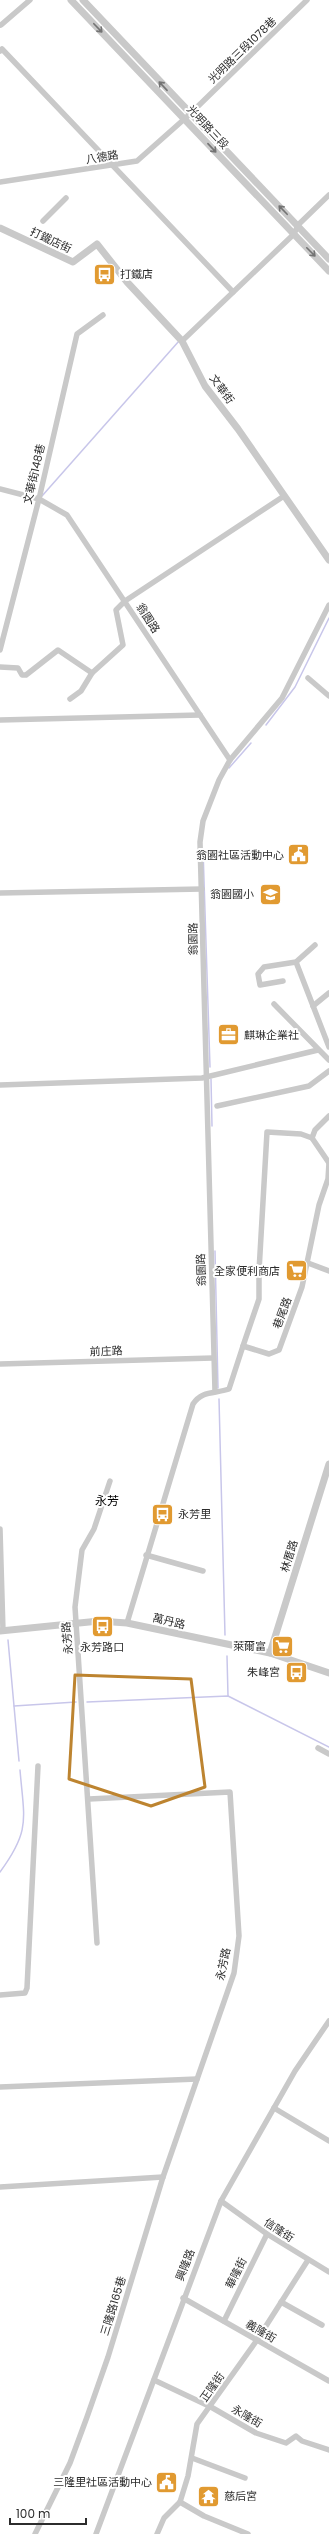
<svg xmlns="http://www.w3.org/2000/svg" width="329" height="2534" font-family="Poppins,'Noto Sans TC',sans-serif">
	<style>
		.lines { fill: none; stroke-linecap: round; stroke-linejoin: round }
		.stream { stroke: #c8c6ea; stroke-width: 1.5 }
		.minor { stroke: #c9c9c9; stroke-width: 5.5 }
		.tertiary { stroke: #c9c9c9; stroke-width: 7 }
		.oneway { stroke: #737373 }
		.marked { fill: none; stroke: #bd8430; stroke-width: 3; stroke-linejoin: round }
		.labels { text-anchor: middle; stroke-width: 4; stroke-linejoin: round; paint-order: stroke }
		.street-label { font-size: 11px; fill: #2c2c2c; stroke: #fff }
		.poi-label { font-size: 11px; fill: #2c2c2c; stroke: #fff; text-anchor: end }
		.neighbourhood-label { font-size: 12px; fill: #000; stroke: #fff }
	</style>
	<rect width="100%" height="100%" fill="#fff"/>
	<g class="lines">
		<g class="stream">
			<polyline points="42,496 179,341"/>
			<polyline points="266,725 295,687 329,618"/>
			<polyline points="229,768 251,743"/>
			<polyline points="203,849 210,1067"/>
			<polyline points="211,1079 212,1126"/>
			<polyline points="215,1251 218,1388"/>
			<polyline points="219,1399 225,1635"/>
			<polyline points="8,1640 19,1761"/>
			<polyline points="227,1656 228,1696"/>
			<polyline points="87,1702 228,1696 329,1747"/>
			<polyline points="14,1706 76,1702"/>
			<path d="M0,1872C31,1830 24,1819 20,1770"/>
		</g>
		<g class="minor">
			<polyline points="1,25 30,0"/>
			<polyline points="0,51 2,49 233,292"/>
			<polyline points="0,182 137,161 190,114 307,0"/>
			<polyline points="43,221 66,198"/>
			<polyline points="182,341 294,234 298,225 329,195"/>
			<polyline points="0,489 39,499 67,515 230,760"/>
			<polyline points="0,650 39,499 77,334 103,315"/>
			<polyline points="0,667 18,668 22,675 26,675 58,650 92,673 123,645 116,610 125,601 284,496"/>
			<polyline points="308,678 329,696"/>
			<polyline points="70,699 81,691 92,673"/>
			<polyline points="0,720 200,715"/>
			<polyline points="0,893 202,889"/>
			<polyline points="296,962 329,1047"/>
			<polyline points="283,981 260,985 258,974 264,967 296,962 315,945"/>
			<polyline points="274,1004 329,1060"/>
			<polyline points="313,1006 329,993"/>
			<polyline points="0,1085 202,1078 318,1050"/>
			<polyline points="217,1106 309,1086 329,1071"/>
			<polyline points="329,1163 312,1138 315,1130 329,1116"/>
			<polyline points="308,1263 329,1271"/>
			<polyline points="243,1346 259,1299 259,1271 267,1132 301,1134 312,1138"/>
			<polyline points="0,1364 213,1358"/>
			<polyline points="215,1391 200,842 203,821 219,780 230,760 282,698 329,605"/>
			<polyline points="0,1529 3,1631"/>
			<polyline points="146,1555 203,1571"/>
			<path d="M127,1623L193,1404C202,1390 215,1394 229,1389L243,1346L269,1354L279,1350L302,1287L319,1205L328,1179L329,1163"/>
			<polyline points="318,1748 329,1754"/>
			<polyline points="97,1943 75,1607 82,1550 94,1529 110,1481"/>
			<polyline points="0,1995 25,1993 27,1988 38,1766"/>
			<polyline points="0,2087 197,2079"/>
			<polyline points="274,2108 329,2141"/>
			<polyline points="0,2187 163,2177"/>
			<polyline points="221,2201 267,2234 329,2272"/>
			<polyline points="183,2298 329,2381"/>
			<polyline points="281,2302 322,2325"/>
			<polyline points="224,2321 267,2234"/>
			<polyline points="154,2380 211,2407 256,2433 286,2443 296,2436 302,2441 329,2450"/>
			<polyline points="192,2458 245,2478"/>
			<polyline points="180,2502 204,2516 248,2534"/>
			<polyline points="35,2534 70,2463 87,2417 108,2357 163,2177 234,1973 239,1936 230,1792 89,1799"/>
			<polyline points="96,2534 221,2201 295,2071 329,2021"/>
			<polyline points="157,2534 164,2518 180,2502 188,2476 197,2424 257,2340 308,2260"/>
		</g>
		<g class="tertiary">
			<polyline points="71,0 329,271"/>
			<polyline points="83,0 329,259"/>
			<polyline points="0,228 73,262 97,244 127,282 182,341 205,386 238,429 329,560"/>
			<polyline points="0,1631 99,1621 127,1623 270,1653 329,1673"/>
			<polyline points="270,1653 329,1464"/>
		</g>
	</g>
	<defs><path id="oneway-shaft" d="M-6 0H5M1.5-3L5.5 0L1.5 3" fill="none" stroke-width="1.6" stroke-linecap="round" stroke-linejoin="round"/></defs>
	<g class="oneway">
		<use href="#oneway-shaft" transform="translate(98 28) rotate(46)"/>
		<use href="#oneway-shaft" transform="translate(163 86) rotate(-133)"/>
		<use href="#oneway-shaft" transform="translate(212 148) rotate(47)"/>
		<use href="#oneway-shaft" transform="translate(283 210) rotate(-134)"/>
		<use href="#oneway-shaft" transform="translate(311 252) rotate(45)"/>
	</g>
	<path class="marked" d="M75,1675L191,1679L205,1787L151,1806L69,1779Z"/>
	<defs>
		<symbol id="bus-square" viewBox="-11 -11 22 22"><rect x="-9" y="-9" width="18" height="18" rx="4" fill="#e19a31" stroke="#fff"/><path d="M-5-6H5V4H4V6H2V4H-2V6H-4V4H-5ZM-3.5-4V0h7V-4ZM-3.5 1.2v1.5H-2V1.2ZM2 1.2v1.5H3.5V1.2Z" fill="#fff"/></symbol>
		<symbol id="civic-square" viewBox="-11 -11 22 22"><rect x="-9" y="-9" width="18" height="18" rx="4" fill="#e19a31" stroke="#fff"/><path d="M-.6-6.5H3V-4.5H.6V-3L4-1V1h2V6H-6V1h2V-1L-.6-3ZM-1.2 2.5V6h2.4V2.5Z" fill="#fff"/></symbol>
		<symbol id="school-square" viewBox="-11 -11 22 22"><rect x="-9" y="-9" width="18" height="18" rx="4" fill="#e19a31" stroke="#fff"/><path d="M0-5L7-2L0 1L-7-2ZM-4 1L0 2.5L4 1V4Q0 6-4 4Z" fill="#fff"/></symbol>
		<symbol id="office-square" viewBox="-11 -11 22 22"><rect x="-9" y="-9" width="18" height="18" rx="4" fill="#e19a31" stroke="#fff"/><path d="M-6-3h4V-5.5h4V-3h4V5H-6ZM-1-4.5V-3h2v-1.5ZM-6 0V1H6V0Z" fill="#fff"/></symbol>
		<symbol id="supermarket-square" viewBox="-11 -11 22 22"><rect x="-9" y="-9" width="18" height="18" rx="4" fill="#e19a31" stroke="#fff"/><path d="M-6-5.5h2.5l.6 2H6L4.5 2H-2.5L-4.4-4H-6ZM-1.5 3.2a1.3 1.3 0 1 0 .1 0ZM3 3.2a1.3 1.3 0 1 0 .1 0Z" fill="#fff"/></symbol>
		<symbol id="temple-square" viewBox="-11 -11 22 22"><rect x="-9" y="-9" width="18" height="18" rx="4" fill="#e19a31" stroke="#fff"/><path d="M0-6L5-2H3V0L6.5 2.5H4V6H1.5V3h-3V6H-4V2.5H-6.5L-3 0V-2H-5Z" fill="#fff"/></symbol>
	</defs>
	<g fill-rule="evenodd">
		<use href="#bus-square" x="92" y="262" width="25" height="25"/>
		<use href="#civic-square" x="286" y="842" width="25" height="25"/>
		<use href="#school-square" x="258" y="882" width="25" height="25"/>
		<use href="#office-square" x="216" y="1022" width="25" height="25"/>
		<use href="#supermarket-square" x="284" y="1258" width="25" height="25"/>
		<use href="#bus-square" x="150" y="1502" width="25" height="25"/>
		<use href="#bus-square" x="90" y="1614" width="25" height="25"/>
		<use href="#supermarket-square" x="270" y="1634" width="25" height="25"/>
		<use href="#bus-square" x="284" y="1660" width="25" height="25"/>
		<use href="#civic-square" x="154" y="2470" width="25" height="25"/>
		<use href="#temple-square" x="196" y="2484" width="25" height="25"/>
	</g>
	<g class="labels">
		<g class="street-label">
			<text transform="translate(242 50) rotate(-44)" y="4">光明路三段1078巷</text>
			<text transform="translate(208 127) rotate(47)" y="4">光明路三段</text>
			<text transform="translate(102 157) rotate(-9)" y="4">八德路</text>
			<text transform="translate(51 240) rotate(25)" y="4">打鐵店街</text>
			<text transform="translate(222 389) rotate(54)" y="4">文華街</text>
			<text transform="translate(34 474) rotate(-77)" y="4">文華街148巷</text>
			<text transform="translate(148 618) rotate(57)" y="4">翁園路</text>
			<text transform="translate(193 939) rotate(-91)" y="4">翁園路</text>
			<text transform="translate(201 1270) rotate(-92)" y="4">翁園路</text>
			<text transform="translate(282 1313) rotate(-70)" y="4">巷尾路</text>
			<text transform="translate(106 1351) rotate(-2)" y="4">前庄路</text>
			<text transform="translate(289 1556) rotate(-73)" y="4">林厝路</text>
			<text transform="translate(169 1621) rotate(13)" y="4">萬丹路</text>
			<text transform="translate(67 1638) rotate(-95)" y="4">永芳路</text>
			<text transform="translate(223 1964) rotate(-78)" y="4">永芳路</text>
			<text transform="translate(279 2230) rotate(33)" y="4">信隆街</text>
			<text transform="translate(185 2265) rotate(-69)" y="4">興隆路</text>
			<text transform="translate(236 2273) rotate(-64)" y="4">華隆街</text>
			<text transform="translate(113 2306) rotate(-73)" y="4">三隆路165巷</text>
			<text transform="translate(261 2331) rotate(30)" y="4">義隆街</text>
			<text transform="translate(212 2387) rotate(-55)" y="4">正隆街</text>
			<text transform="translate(247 2416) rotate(30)" y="4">永隆街</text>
		</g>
		<g class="poi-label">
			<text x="120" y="278" text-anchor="start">打鐵店</text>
			<text x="284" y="859">翁園社區活動中心</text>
			<text x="254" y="898">翁園國小</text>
			<text x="244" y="1039" text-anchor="start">麒琳企業社</text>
			<text x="280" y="1275">全家便利商店</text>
			<text x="178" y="1518" text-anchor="start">永芳里</text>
			<text x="266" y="1650">萊爾富</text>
			<text x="102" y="1651" text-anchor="middle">永芳路口</text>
			<text x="280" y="1676">朱峰宮</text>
			<text x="152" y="2486">三隆里社區活動中心</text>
			<text x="224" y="2500" text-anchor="start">慈后宮</text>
		</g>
		<g class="neighbourhood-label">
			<text x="107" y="1505">永芳</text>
		</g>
	</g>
	<path d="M10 2518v6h76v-6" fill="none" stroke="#2c2c2c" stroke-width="2"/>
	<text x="16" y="2518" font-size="12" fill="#2c2c2c" stroke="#ffffff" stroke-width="3" paint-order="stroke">100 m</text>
</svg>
